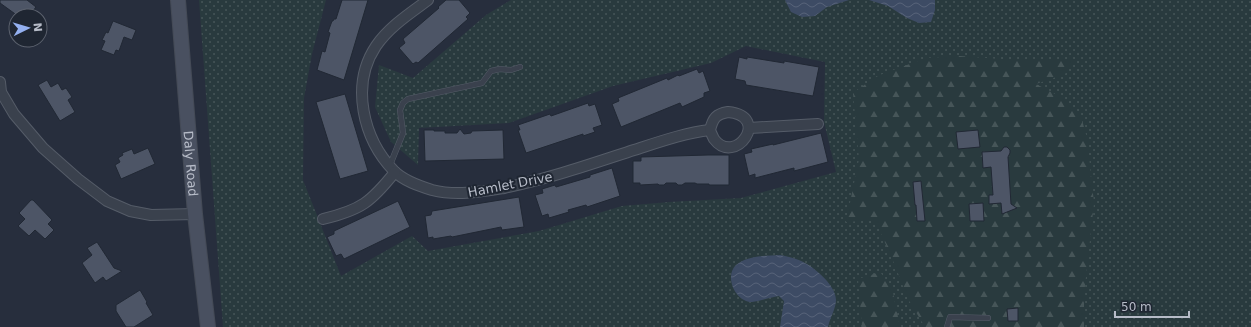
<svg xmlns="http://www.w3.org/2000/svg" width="1251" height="327" font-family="'DejaVu Sans',sans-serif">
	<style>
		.grass { fill: url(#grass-dots) }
		.forest { fill: url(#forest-firs) }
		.water { fill: url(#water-waves) }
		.building { fill: #4d5566; stroke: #212834 }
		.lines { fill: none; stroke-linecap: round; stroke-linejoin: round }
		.lane-casing { stroke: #555c68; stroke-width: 6 }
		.street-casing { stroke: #555c68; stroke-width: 12 }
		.secondary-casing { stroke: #444a56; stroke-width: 16 }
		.lane { stroke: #3a414d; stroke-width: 5 }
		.street { stroke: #3a414d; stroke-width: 10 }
		.secondary { stroke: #495060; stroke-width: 14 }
		.labels { text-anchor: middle; stroke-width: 4; stroke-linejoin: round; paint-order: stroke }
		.street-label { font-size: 13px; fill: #b7bcc8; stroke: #1f2632 }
	</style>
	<defs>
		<pattern id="grass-dots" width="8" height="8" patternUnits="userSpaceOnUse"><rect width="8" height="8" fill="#293a3e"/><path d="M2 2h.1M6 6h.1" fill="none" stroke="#465558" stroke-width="1.8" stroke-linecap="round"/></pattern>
		<pattern id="forest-firs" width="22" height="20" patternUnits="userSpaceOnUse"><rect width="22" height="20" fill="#293a3e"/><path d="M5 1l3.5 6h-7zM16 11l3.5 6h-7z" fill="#465558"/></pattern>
		<pattern id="water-waves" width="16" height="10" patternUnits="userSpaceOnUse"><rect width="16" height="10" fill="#3d4b64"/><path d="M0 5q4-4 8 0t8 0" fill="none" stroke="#576379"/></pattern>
	</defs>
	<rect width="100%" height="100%" fill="#272e3d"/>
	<polygon class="grass" points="199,0 326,0 312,54 304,98 303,180 341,276 412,236 428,251 539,231 622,206 669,202 741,198 836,172 824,122 825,62 746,46 711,63 613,86 509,123 419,128 418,165 391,142 375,107 379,65 413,78 486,15 511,0 1251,0 1251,327 223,327"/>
	<g class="forest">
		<polygon points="960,56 1025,61 1075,59 1065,74 1036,84 1057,95 1080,113 1087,138 1094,203 1084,295 1084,327 925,327 908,299 894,263 875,220 846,222 859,159 853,93 877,76 926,58"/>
		<polygon points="880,272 892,288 900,327 862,327 858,279"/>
	</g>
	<g class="water">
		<polygon points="785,0 849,0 827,7 815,16 802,17 791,12"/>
		<polygon points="869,0 935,0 935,10 931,22 919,23 907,18 888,6"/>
		<path d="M780,255C785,256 791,257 796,259C810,263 836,284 836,300C836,308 830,318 828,327H780L784,301L779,296C771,297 761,301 752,302C735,302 724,276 736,265C748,255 766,256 780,255Z"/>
	</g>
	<g class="building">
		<polygon points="0,0 27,0 36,7 29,16 18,16 0,3"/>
		<polygon points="342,0 368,0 344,80 317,70 322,51 325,52 330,33 328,32 332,21 333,21 334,19 336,19"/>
		<polygon points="446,0 459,0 470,13 466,17 468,19 418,63 416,62 413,64 399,48 405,43 403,39 439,8 438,7"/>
		<polygon points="113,21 136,30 132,40 124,37 119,51 116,50 114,55 101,50 105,41 102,40 106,32 108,33"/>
		<polygon points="739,57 747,59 747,57 784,63 784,61 819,67 813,96 746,85 745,81 735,79"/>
		<polygon points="697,69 699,73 703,71 710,91 704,93 704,97 682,107 680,103 621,127 612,104 619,101 618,98 667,78 668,80 678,75 679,76"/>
		<polygon points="47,80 51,87 58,83 62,90 66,88 72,97 68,100 75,112 60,121 38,85"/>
		<polygon points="345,94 368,171 340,179 316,102"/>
		<polygon points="588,103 589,106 595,104 602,125 593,128 595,132 583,136 583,134 526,153 518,130 520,130 518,125 550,114 551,116"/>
		<polygon points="460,129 464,134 471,133 472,131 503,130 504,159 425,161 424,130 434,130 434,131 445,131 445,133 457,133"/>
		<polygon points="978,130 980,147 958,149 956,132"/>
		<polygon points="821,133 828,162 794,171 794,168 755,178 755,174 749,176 744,154 752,152 751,149 773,144 773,145"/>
		<polygon points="1004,147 1007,147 1010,150 1010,153 1008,157 1011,204 1017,208 1002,214 1001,203 989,204 989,195 993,195 991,167 983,168 982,152 1001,151"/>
		<polygon points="148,148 155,164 121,179 115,165 120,162 118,158 123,155 122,153 132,149 134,154"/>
		<polygon points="708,155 729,155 729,185 709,185 709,184 697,184 695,183 685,183 682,185 678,185 676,183 666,183 664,185 659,185 658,184 640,185 640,183 633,183 633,161 641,161 641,157"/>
		<polygon points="612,168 620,196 587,207 586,205 568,210 569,212 549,218 548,214 542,216 535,195 543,193 542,189 555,185 556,187 590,177 590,175"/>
		<polygon points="921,181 925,221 917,221 916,205 915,205 913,182"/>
		<polygon points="519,197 524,227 502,230 501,227 452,237 451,236 433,239 433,237 428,238 425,216 431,215 432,211"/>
		<polygon points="31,200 33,200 52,220 48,224 54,230 45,239 35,230 29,236 18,226 25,219 19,213"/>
		<polygon points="398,201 410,227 344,259 341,254 336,256 327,237 334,234 334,231"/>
		<polygon points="983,203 984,221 970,221 969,204"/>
		<polygon points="97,242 114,268 122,271 106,281 103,277 95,283 82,263 92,255 87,248"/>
		<polygon points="140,290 147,302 146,303 153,315 134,327 126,327 116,311 116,305"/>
		<polygon points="1018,308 1018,321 1008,321 1007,309"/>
	</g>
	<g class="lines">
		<defs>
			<g id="lane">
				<polyline points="390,165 403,133 400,110 403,103 408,99 482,83 491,71 500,69 511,70 520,67"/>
				<polyline points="947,327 950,317 988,318"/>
			</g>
			<g id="street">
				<path d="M428,0C409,14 389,27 376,46C350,85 363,139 394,171C404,181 419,186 432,190C456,196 479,192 504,188C548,179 591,164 634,150C659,142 684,133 710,130"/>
				<polyline points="0,82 1,92 14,114 43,148 78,179 107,201 130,211 151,215 195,214"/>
				<path d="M728,112C772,116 735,167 714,139C713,137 711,133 710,130C713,118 716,114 728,112Z"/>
				<polyline points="749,128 818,124"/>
				<path d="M323,219C361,210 371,202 395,172"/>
			</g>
			<g id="secondary">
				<path id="s1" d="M178,0L195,214L208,327"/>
			</g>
		</defs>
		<use href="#lane" class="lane-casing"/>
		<use href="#street" class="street-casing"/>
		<use href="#secondary" class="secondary-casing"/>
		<use href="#lane" class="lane"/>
		<use href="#street" class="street"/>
		<use href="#secondary" class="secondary"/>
	</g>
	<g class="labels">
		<g class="street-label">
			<text dy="5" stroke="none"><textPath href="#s1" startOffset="164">Daly Road</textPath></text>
			<text transform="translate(510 184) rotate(-11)" y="5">Hamlet Drive</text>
		</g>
	</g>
	<g transform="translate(28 28) rotate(85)"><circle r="19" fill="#1f2632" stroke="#5c626e"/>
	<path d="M0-3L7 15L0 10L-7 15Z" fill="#94b0f0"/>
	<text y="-6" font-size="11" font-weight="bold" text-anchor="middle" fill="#b7bcc8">N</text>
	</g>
	<path d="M1115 311v6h74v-6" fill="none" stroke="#b7bcc8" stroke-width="2"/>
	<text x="1121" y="311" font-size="12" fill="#b7bcc8" stroke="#1f2632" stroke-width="3" paint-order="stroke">50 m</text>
</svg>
